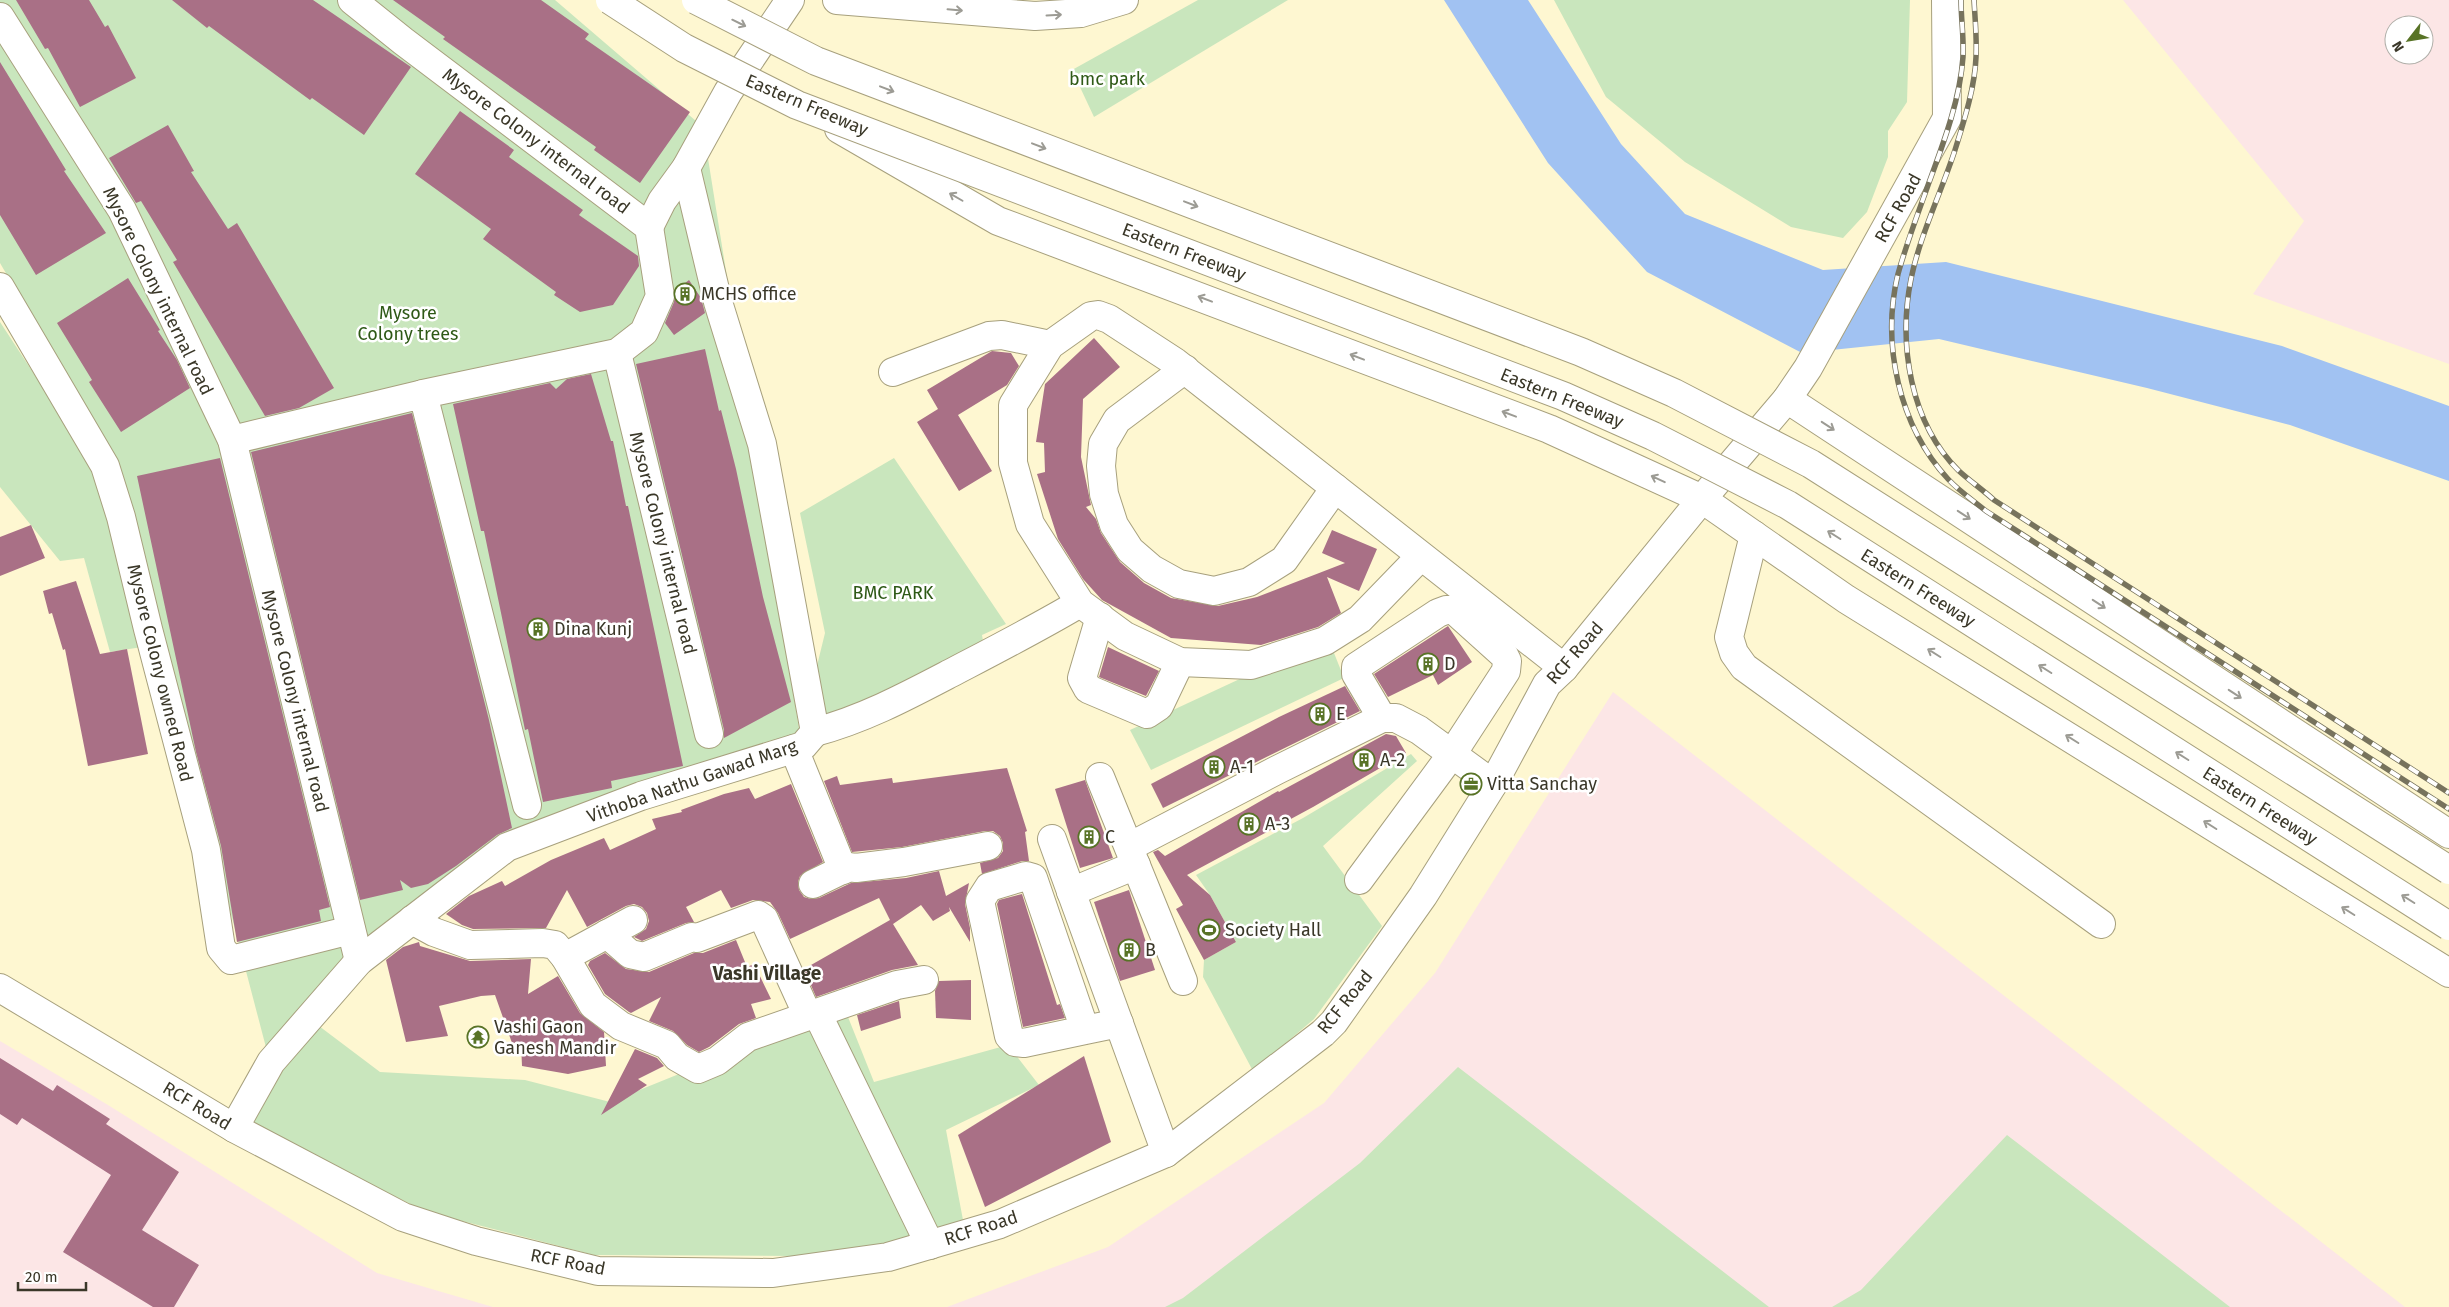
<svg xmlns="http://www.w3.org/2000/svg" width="2449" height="1307" font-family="'Fira Sans',sans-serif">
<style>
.industrial{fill:#fce6e6;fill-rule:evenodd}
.green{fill:#c9e6bd}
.water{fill:#a1c2f2}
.building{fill:#a97086}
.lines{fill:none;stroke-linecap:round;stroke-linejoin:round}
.minor-casing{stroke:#a7a07d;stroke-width:30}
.major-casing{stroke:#a7a07d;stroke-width:30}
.highway-casing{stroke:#a7a07d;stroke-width:30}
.minor{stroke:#fff;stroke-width:28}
.major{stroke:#fff;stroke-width:28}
.highway{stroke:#fff;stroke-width:28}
.rail-casing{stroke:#77735d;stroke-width:5.5}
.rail{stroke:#fff;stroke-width:4;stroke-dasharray:11;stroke-linecap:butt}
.highway-bridge-casing{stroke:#a7a07d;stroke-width:30;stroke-linecap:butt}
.highway-bridge{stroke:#fff;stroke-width:28}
.oneway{stroke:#9c9b94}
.labels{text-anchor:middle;stroke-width:5;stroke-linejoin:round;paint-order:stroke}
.park-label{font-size:18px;fill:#2e5916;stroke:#fff}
.street-label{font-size:18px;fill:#3a3728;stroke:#fff}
.poi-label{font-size:18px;fill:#3a3728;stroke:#fff;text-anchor:start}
.neighbourhood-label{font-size:19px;font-weight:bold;fill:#3a3728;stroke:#fff}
</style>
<rect width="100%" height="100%" fill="#fef7d1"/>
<g class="industrial">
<path d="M 2123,0 L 2449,0 L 2449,364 L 2253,294 L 2304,221 ZM 2394,25 L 2424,25 L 2424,55 L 2394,55 Z"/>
<polygon points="1613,692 2405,1307 947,1307 1108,1247 1324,1103 1435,973"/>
<polygon points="0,1041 108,1105 377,1273 493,1307 0,1307"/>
</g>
<g class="green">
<polygon points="0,0 555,0 703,127 800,735 825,633 800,513 894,458 1006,624 982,635 983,641 800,737 507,847 268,1055 156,628 120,469 0,263"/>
<polygon points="1198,0 1288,0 1094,117 1072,70"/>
<polygon points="1554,0 1910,0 1907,102 1888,131 1888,157 1867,212 1843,238 1791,227 1685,162 1606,97"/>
<polygon points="0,322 106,484 142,647 110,652 84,558 60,561 0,487"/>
<polygon points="1328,638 1344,678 1151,770 1130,730"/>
<polygon points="1411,754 1417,761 1323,846 1382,926 1314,1019 1253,1071 1203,977 1204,960 1236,942 1210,895 1196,875 1303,818"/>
<polygon points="844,1007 874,1082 1008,1045 1039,1085 946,1130 963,1220 897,1243 793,1256 594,1255 427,1212 248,1124 280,1067 319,1026 380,1072 525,1080 610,1102"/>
<polygon points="1458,1067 1769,1307 1165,1307 1183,1298 1360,1163"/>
<polygon points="2007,1135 2230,1307 1832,1307 1861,1290"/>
</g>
<polygon class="water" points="1444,0 1528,0 1621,144 1685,214 1823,270 1946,262 2282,346 2449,406 2449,481 2290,425 2147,388 1939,339 1802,353 1647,272 1548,163"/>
<g class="building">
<polygon points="16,0 89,0 105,27 108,25 136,78 80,107 48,48 45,49"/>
<polygon points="172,0 313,0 411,67 364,135 312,98 310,100 209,26 207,28"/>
<polygon points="393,0 541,0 589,34 585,39 690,112 640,183 594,150 596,147 443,39 445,37"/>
<polygon points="0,62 66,170 64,171 106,233 36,275 0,215"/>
<polygon points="460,111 514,150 509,157 583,210 579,215 638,256 639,266 613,305 580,312 554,295 556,292 483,239 491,229 415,174"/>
<polygon points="168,125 194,171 191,172 228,229 237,223 334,388 299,408 265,416 173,262 177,260 141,201 136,203 109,158"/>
<polygon points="128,278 160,330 158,331 177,360 190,388 121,432 89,382 92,380 57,323"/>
<polygon points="689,280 701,298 705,313 674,335 665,323 674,302 675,291"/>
<polygon points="1094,338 1120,367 1083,399 1081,457 1091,505 1086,507 1096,519 1101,533 1120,562 1144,583 1171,598 1218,606 1257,597 1345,563 1322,553 1332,530 1377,549 1359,591 1327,577 1341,613 1318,627 1261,645 1171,638 1102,600 1083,579 1058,539 1037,474 1045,472 1044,443 1036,442 1045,384"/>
<polygon points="705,349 719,411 721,410 736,469 763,597 791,702 724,738 724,730 636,364"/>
<polygon points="992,351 1011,353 1019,366 1007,385 958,415 992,471 959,491 917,422 938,409 927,390"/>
<polygon points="591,374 611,441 613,441 626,506 628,506 683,766 611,781 612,788 543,802 528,729 525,730 512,666 484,531 481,531 453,404 550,383 556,389 567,379"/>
<polygon points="412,413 489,720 512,828 497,835 456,866 428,884 411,888 400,880 403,890 360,900 251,452"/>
<polygon points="220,458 330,907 319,910 321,921 237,942 221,846 196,752 137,476"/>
<polygon points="31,525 45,558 0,576 0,537"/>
<polygon points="76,581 100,654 127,649 148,754 88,766 65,649 63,650 52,613 49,614 43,591"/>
<polygon points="1448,626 1472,662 1438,685 1433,675 1388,697 1374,674"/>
<polygon points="1108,647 1159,671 1146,696 1099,677"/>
<polygon points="1345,686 1360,711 1163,808 1151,784 1279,717"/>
<polygon points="1386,734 1396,736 1406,753 1313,807 1187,875 1210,895 1236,942 1204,960 1176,909 1183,905 1153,852 1158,850 1165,856 1278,791 1279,792"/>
<polygon points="1007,768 1027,831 1025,832 1029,861 1022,861 982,874 980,863 998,858 1003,851 1003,843 1000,836 993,831 985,831 902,847 852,852 824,781 837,776 840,785 892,778 893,783"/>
<polygon points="1085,780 1113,858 1080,868 1055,789"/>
<polygon points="791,784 823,862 800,876 798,882 799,890 804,897 811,899 819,898 851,883 906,878 939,871 946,896 969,883 965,904 970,928 970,942 949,907 950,911 933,921 921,905 893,924 918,965 892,970 816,997 804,969 890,920 879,898 790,939 778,913 770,902 753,900 731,908 721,890 686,907 694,922 686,923 642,941 634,937 646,929 649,921 647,913 642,907 634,904 626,906 587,927 567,890 546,928 473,929 462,925 446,914 469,896 502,881 505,886 551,860 604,838 610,850 656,829 652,819 682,812 681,810 724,794 749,788 755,799"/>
<polygon points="1129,890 1155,970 1120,981 1094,902"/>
<polygon points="1022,894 1057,1005 1060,1004 1065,1018 1023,1027 997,904 999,900"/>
<polygon points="736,940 747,967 754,964 771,999 751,1004 756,1018 739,1024 709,1047 699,1052 687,1045 673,1031 649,1021 661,997 631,1013 629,1012 605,994 588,965 590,961 605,953 626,969 649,972 694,953 703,953"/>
<polygon points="419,942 420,946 470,961 531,959 528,994 558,976 580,1013 604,1032 606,1066 568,1074 522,1066 521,1043 512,1043 495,995 481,996 439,1006 448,1036 406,1042 386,960 403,947"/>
<polygon points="971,980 971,1020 936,1018 935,991 939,981"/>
<polygon points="899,1001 901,1018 861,1031 857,1015"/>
<polygon points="635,1049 657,1058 664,1066 638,1079 647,1085 601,1115"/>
<polygon points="1084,1056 1111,1142 985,1207 958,1135"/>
<polygon points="0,1058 53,1091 57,1085 110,1119 106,1124 179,1172 142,1230 199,1265 174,1307 153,1307 63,1252 111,1175 22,1118 17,1125 0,1114"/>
</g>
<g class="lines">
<g class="minor-casing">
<g id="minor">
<polyline points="352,0 403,41 649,227 660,296 644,332 617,353 423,394"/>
<polyline points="0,17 122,210 232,440 359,961"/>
<polyline points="649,227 662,201 686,168 728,92 790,0"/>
<polyline points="0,287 105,466 121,517 148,629 206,850 221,948 231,960 351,930"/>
<polyline points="617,353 709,734"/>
<polyline points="1185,369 1117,420 1103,444 1101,466 1104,494 1114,525 1130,550 1152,569 1179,584 1214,591 1249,582 1284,560 1335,488"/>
<polyline points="893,372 989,336 1002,335 1050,345"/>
<polyline points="232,440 423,394 527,805"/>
<polyline points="1754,535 1729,637 1734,653 1744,667 2101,924"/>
<polyline points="1421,556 1360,619 1325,641 1251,665 1180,662 1125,636 1080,603 1030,524 1013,463 1013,405 1050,345 1091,316 1098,315 1109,319 1175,362 1564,668"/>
<polyline points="1100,617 1082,678 1088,689 1147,714 1159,706 1180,662"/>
<path d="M 815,732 C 864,719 907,696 951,673 C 995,650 1038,628 1080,603"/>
<polyline points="794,749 843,870"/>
<polyline points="1100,777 1183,981"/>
<polyline points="1052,839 1166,1153"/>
<polyline points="1129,847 1277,770 1382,718 1396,718 1419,730 1493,784"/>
<polyline points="1359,880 1452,754 1506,671 1507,661 1504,655 1454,610 1446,610 1438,613 1356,667 1356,674 1382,718"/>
<polyline points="813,884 848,867 856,868 904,862 988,846"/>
<polyline points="1071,892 1136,865"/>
<polyline points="412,920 434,932 470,945 543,943 555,945 565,957 633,920"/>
<polyline points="607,934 630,954 644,957 692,937 697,938 758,915 764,919 808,1016"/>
<polyline points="565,957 593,1005 621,1026 667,1045 677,1057 698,1069 717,1061 748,1037 897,985 924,980"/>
<polyline points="0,988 234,1128 403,1217 476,1241 598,1271 773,1273 888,1257 1000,1224 1166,1153 1323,1033 1334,1022 1423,896 1493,784 1547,684 1564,668 1702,499"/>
<polyline points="817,1013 930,1245"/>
<polyline points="1085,1030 1033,878 1026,876 989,887 980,901 1009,1036 1015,1042 1024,1043 1085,1030 1119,1023"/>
<polyline points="234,1128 271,1062 359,961 507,847 641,796 803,746 815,732 762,444 718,302 686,168"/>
</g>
</g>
<g class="major-casing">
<polyline id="major" points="1702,499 1787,399 1808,368 1947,118 1946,0"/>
</g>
<g class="highway-casing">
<g id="highway">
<polyline points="837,0 1035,16 1081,13 1124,0"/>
<polyline points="839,129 998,221 1549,429 1702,499 1846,599 2449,973"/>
<polyline points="1787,399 2449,834"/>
</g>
</g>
<use href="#minor" class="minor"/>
<use href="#major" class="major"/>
<use href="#highway" class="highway"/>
<g class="rail-casing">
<g id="rail">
<path d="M 1961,0 C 1961,19 1964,38 1963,57 C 1960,101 1942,147 1927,188 C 1917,216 1906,245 1898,274 C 1881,344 1899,426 1948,479 C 1959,491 1974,501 1986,511 L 2449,809"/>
<path d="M 1974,0 C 1975,19 1977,38 1976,57 C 1975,87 1964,121 1955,150 C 1941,193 1920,235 1911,279 C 1898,344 1910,423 1959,471 C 1970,481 1983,490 1994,500 L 2449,793"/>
</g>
</g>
<use href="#rail" class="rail"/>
<g class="highway-bridge-casing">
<g id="highway-bridge">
<polyline points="610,0 684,48 797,105 1563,396 1653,436 1788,505 2449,926"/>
<polyline points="696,0 816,61 1581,352 1674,393 1811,464 2449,870"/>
</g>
</g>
<use href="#highway-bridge" class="highway-bridge"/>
</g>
<defs><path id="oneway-shaft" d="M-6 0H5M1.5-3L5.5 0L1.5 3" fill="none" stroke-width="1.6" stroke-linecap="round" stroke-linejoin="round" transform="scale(1.25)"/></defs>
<g class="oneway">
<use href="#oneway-shaft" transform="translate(955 10) rotate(5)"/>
<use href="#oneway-shaft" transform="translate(1054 15) rotate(-3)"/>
<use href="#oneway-shaft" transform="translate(739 23) rotate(26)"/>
<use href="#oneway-shaft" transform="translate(887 89) rotate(21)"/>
<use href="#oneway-shaft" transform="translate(1039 146) rotate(21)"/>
<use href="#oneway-shaft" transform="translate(956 197) rotate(-150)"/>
<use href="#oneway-shaft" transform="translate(1191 204) rotate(21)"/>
<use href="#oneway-shaft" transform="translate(1205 299) rotate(-159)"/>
<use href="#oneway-shaft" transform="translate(1357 357) rotate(-159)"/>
<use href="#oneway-shaft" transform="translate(1509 414) rotate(-159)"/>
<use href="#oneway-shaft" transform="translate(1828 426) rotate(33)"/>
<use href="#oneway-shaft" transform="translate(1658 479) rotate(-155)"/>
<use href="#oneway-shaft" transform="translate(1964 515) rotate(33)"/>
<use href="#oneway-shaft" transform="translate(1834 535) rotate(-148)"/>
<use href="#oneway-shaft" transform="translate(2099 604) rotate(33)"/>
<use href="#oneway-shaft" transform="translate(1934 653) rotate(-148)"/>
<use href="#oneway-shaft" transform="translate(2045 669) rotate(-148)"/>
<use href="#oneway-shaft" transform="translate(2235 694) rotate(33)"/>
<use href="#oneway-shaft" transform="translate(2072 739) rotate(-148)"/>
<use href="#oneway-shaft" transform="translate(2182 756) rotate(-148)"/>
<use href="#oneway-shaft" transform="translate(2210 825) rotate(-148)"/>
<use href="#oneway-shaft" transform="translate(2408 899) rotate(-148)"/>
<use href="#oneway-shaft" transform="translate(2348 911) rotate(-148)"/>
</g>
<defs>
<g id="building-ring" transform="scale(1.125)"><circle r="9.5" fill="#fff" stroke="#587326" stroke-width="1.5"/><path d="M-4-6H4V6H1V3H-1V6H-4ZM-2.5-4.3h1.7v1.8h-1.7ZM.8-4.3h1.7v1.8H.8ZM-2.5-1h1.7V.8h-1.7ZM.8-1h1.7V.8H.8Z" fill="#587326"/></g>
<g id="office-ring" transform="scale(1.125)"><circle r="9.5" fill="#fff" stroke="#587326" stroke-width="1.5"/><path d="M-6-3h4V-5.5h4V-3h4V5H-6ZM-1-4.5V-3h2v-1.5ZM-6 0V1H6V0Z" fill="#587326"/></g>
<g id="stadium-ring" transform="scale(1.125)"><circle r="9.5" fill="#fff" stroke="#587326" stroke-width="1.5"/><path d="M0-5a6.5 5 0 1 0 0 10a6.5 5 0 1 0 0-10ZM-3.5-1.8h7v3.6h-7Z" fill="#587326"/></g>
<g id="temple-ring" transform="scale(1.125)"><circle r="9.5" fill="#fff" stroke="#587326" stroke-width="1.5"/><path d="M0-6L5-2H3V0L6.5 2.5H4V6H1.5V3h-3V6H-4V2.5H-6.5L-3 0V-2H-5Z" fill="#587326"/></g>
</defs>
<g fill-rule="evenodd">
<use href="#building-ring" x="685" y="294"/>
<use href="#building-ring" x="538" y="629"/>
<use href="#building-ring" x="1428" y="664"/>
<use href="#building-ring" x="1320" y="714"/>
<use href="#building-ring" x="1364" y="760"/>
<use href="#building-ring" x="1214" y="767"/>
<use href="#office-ring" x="1471" y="784"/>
<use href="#building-ring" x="1249" y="824"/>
<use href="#building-ring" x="1089" y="837"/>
<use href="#stadium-ring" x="1209" y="930"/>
<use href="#building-ring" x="1129" y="950"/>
<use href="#temple-ring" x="478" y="1037"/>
</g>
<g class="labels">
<g class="park-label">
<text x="1107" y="85">bmc park</text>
<text x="408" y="319">Mysore<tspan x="408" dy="21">Colony trees</tspan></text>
<text x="893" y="599">BMC PARK</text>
</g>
<g class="street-label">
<text transform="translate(807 105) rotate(23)" y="6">Eastern Freeway</text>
<text transform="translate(536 141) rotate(37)" y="6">Mysore Colony internal road</text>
<text transform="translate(1898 208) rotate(-61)" y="6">RCF Road</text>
<text transform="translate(1184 252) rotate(21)" y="6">Eastern Freeway</text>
<text transform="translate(158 291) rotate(64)" y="6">Mysore Colony internal road</text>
<text transform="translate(1562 398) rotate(22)" y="6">Eastern Freeway</text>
<text transform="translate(663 543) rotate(76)" y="6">Mysore Colony internal road</text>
<text transform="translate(1918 588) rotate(32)" y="6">Eastern Freeway</text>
<text transform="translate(1575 653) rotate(-49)" y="6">RCF Road</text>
<text transform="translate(160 673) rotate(76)" y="6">Mysore Colony owned Road</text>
<text transform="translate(295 701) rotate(76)" y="6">Mysore Colony internal road</text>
<text transform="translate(692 781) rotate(-19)" y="6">Vithoba Nathu Gawad Marg</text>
<text transform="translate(2260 806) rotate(32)" y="6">Eastern Freeway</text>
<text transform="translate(1345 1002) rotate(-51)" y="6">RCF Road</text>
<text transform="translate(197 1106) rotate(31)" y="6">RCF Road</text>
<text transform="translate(981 1228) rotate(-18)" y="6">RCF Road</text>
<text transform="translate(568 1262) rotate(11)" y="6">RCF Road</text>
</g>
<g class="poi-label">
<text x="701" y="300">MCHS office</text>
<text x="554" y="635">Dina Kunj</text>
<text x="1444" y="670">D</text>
<text x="1336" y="720">E</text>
<text x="1380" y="766">A-2</text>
<text x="1230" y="773">A-1</text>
<text x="1487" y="790">Vitta Sanchay</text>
<text x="1265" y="830">A-3</text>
<text x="1105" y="843">C</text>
<text x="1225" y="936">Society Hall</text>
<text x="1145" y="956">B</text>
<text x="494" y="1033">Vashi Gaon<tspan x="494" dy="21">Ganesh Mandir</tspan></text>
</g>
<g class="neighbourhood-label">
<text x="767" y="980">Vashi Village</text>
</g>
</g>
<g transform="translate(2409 40) rotate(239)"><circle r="24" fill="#ffffff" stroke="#b0afa9"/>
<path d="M0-4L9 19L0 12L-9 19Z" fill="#587326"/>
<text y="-8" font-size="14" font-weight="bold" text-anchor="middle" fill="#3a3728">N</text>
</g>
<path d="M18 1282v8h68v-8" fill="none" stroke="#3a3728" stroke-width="2.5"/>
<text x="25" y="1282" font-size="15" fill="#3a3728" stroke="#ffffff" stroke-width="4" paint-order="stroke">20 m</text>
</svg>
